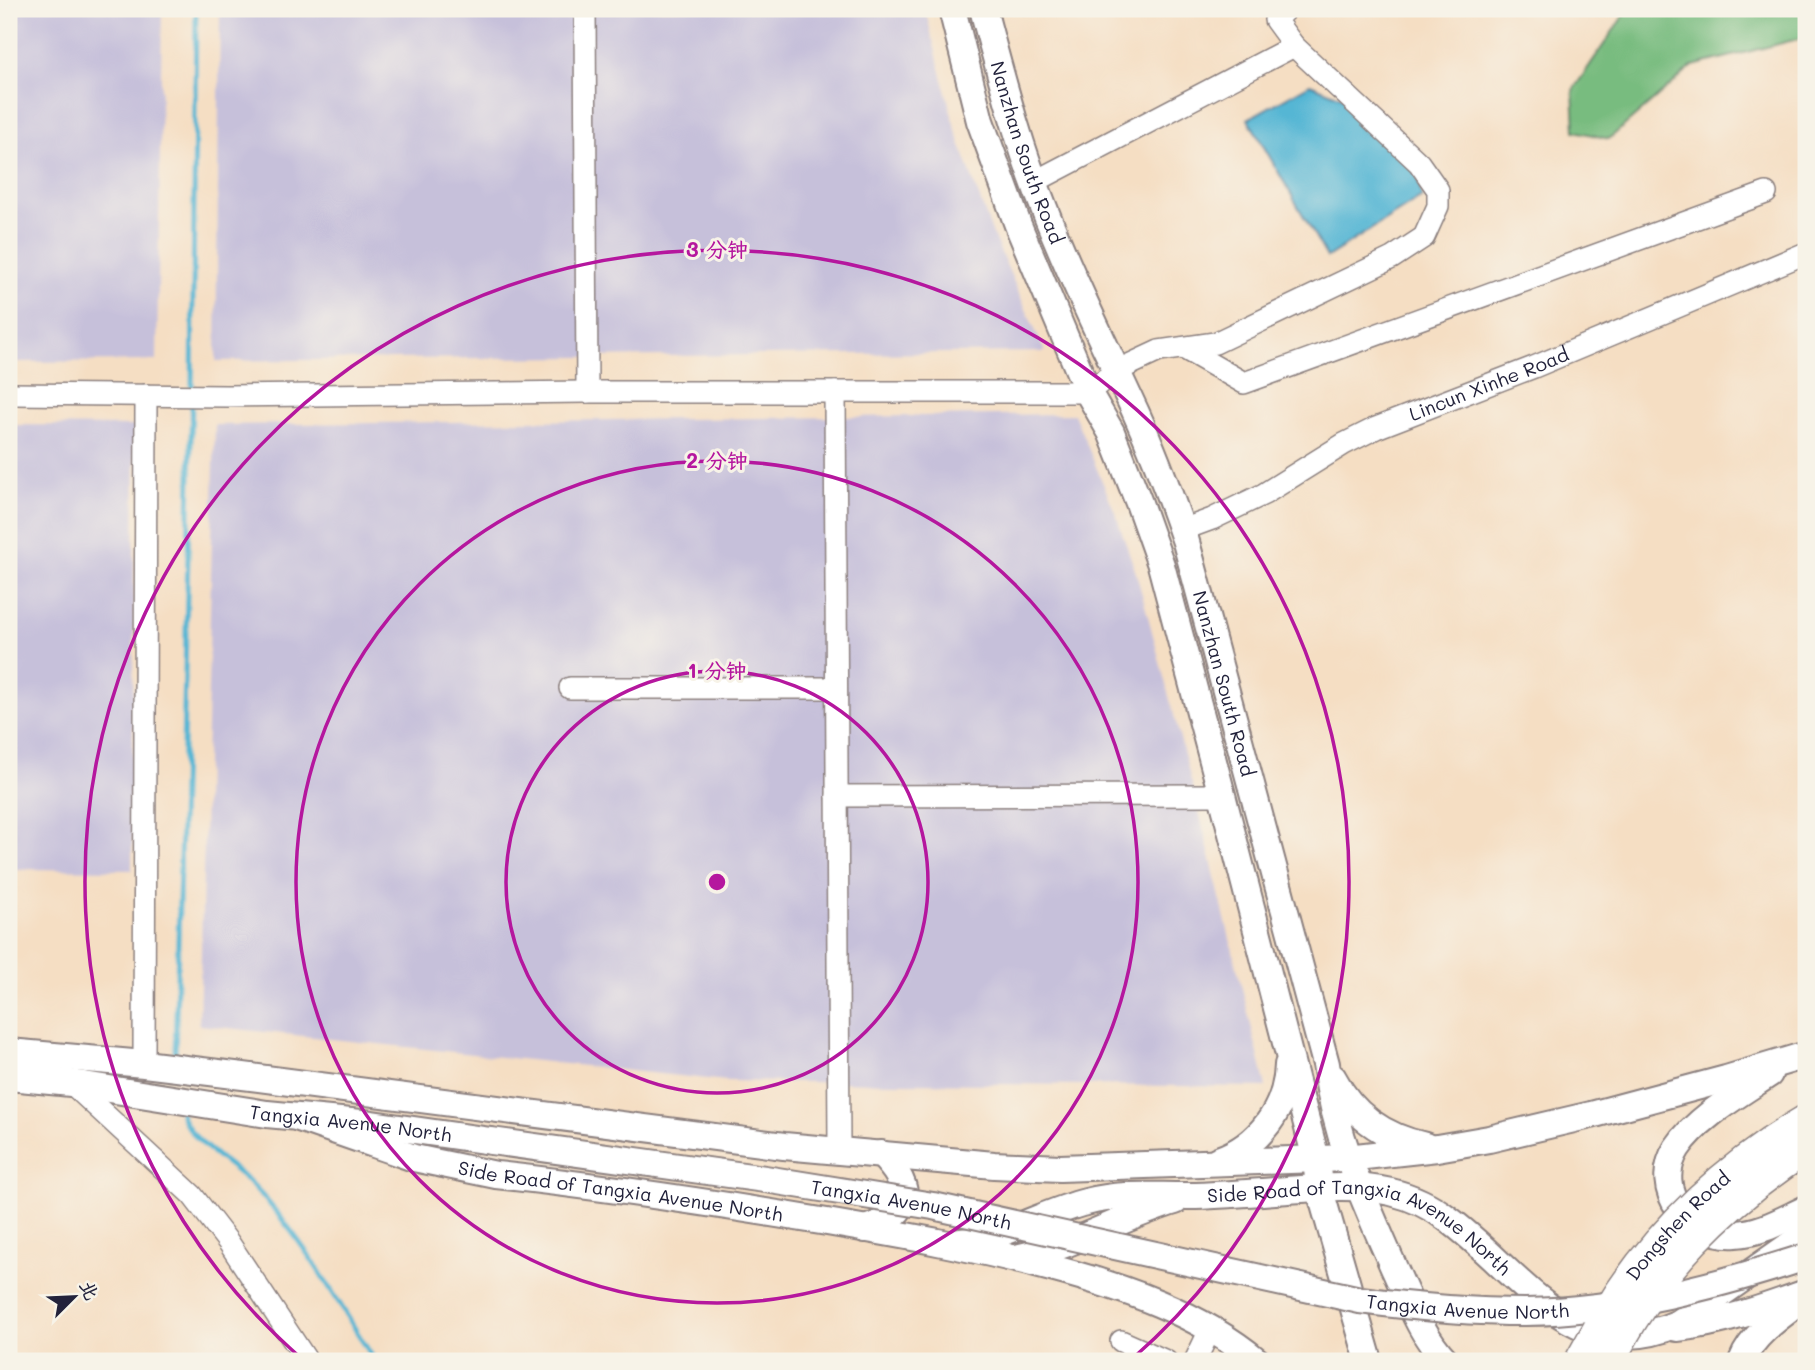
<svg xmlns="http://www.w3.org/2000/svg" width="1815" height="1370" font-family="Mali,'LXGW WenKai TC',sans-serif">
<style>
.industrial{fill:#c6c0da}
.forest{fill:#78bc7f;stroke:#4d6f5d;stroke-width:2}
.water{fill:#55b6d4;stroke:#3c6c88;stroke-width:2}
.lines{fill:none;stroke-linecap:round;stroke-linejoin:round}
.stream{stroke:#55b6d4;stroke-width:5}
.minor-casing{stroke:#8c807f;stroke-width:24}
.major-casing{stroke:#8c807f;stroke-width:30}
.minor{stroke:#fff;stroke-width:21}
.major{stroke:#fff;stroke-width:26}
.major-bridge-casing{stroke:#8c807f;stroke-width:30;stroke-linecap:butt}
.highway-bridge-casing{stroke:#8c807f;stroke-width:33;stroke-linecap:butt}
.major-bridge{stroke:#fff;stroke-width:26}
.highway-bridge{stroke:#fff;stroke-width:30}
.ring{fill:none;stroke:#b5179e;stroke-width:3.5}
.labels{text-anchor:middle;stroke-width:6;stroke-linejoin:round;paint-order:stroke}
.street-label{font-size:19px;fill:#22223b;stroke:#f7f3e8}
.centre{fill:#b5179e;stroke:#f7f3e8;stroke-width:3.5}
.ring-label{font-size:21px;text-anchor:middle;font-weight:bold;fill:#b5179e;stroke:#f7f3e8;stroke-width:6;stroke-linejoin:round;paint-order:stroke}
</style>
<rect width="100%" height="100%" fill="#f7f3e8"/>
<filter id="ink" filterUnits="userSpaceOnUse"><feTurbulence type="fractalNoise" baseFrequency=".0143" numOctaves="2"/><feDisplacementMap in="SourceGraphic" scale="14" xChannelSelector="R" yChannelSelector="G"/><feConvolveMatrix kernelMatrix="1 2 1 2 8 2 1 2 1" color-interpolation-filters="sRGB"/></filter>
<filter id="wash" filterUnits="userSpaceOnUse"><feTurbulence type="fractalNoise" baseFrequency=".00686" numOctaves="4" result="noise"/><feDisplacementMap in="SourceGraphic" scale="28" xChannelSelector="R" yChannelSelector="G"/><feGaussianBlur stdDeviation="1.57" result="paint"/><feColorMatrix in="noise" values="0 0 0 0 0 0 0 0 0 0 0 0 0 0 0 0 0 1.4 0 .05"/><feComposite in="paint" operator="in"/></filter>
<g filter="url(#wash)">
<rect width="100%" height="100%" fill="#f5dec3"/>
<g class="industrial">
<polygon points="9,9 162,9 157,361 9,362"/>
<polygon points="220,9 925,9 955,128 974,183 993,235 1045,352 216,361"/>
<polygon points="1074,414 1115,512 1136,573 1149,620 1197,803 1266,1087 726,1081 199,1025 215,425"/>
<polygon points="9,425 135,426 132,870 9,869"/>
</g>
<polygon class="forest" points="1628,9 1806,9 1806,37 1693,66 1609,139 1575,131 1573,90"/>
<polygon class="water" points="1310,84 1345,98 1415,167 1422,197 1327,257 1248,119"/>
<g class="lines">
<g class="stream">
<polyline points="192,391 196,9"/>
<polyline points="175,1059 192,400"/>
<path d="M 180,1110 C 188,1142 231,1163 253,1186 C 303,1237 337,1301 375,1361"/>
</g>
</g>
</g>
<g filter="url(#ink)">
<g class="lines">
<g class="minor-casing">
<g id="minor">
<polyline points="585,9 587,392"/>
<polyline points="1034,182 1294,46"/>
<polyline points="1183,348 1244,383 1766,193"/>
<polyline points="835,392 839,1150"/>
<polyline points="9,394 227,396 587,392 1088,392 1116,371 1159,351 1215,343 1392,258 1424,237 1438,206 1438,190 1419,163 1294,46 1275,20 1286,9"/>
<path id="s1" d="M 1182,530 L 1212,519 L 1264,494 L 1344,444 L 1376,428 L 1534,367 L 1806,253"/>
<polyline points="570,688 836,688"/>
<polyline points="837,796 1222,795"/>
<polyline points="144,1064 146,395"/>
<polyline points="71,1083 192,1195 229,1243 307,1361"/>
<polyline points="1121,1341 1166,1361"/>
<polyline points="1195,1361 1210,1330"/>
</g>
</g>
<g class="major-casing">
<g id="major">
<polyline points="952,9 980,121 1018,225 1088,392 1111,432 1139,503 1161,565 1222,795 1316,1159 1319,1187 1369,1361"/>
<path id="s2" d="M 983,9 C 1001,76 1018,143 1044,208 C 1071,278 1105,345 1136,413 C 1155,455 1171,498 1186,542 L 1326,1064 C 1335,1138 1364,1200 1394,1268 C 1409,1300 1421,1335 1446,1361"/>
<polyline points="9,1052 144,1064 243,1076 784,1146 994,1165 1060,1168 1347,1158 1437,1148 1489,1139 1591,1115 1726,1079 1806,1055"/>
<path d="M 1769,1074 C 1739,1094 1697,1118 1677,1148 C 1650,1191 1690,1237 1736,1234 C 1761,1233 1784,1219 1806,1209"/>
<path id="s3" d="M 9,1077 L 71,1083 L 267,1114 L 372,1124 L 491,1141"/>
<path d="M 1333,1078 C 1352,1115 1384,1137 1425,1146"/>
<path id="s4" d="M 299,1118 L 414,1158 L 496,1175 C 607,1187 718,1204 827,1222 C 903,1235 977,1248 1051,1268 C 1123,1287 1199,1313 1257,1361"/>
<path d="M 1218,1160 C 1259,1146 1287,1108 1288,1065"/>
<path d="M 865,1229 C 914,1213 914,1188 881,1154"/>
<path id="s5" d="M 960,1242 C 1001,1239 1045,1212 1086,1202 C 1126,1192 1156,1197 1196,1196 C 1223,1195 1249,1193 1275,1191 C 1314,1188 1353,1183 1391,1192 C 1412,1197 1431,1206 1448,1219 C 1520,1271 1573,1370 1679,1323 L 1806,1234"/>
<path d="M 1020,1257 C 1074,1246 1122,1217 1175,1201"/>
<path d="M 1677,1328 C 1722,1323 1764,1308 1806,1293"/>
<path d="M 1742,1361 C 1751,1337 1777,1318 1798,1303"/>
</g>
</g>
<use href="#minor" class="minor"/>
<use href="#major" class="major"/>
<g class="major-bridge-casing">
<g id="major-bridge">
<path id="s6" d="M 491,1141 L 765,1179 L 933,1206 L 1360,1300 C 1415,1307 1470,1312 1525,1312 C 1621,1311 1716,1286 1806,1257"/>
</g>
</g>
<g class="highway-bridge-casing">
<g id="highway-bridge">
<path id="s7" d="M 1580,1361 C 1593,1338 1606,1314 1621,1291 C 1669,1221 1733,1163 1806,1120"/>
<path d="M 1610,1361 C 1652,1273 1725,1201 1806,1149"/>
</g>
</g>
<use href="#major-bridge" class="major-bridge"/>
<use href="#highway-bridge" class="highway-bridge"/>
</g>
</g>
<g class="ring">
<circle cx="717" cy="882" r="211"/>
<circle cx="717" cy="882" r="421"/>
<path d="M302 1359A632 632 0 1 1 1132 1359"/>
</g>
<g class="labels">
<g class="street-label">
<text dy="7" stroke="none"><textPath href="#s2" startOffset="150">Nanzhan South Road</textPath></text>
<text dy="7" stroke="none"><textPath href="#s1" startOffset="341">Lincun Xinhe Road</textPath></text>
<text dy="7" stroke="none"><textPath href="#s2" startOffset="718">Nanzhan South Road</textPath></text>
<text dy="7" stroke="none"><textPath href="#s3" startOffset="345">Tangxia Avenue North</textPath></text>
<text dy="7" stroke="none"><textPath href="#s4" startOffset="331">Side Road of Tangxia Avenue North</textPath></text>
<text dy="7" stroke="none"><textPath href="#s6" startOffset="425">Tangxia Avenue North</textPath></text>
<text dy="7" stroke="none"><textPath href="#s7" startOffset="168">Dongshen Road</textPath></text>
<text dy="7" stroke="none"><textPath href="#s5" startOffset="418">Side Road of Tangxia Avenue North</textPath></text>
<text dy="7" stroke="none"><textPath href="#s6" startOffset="992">Tangxia Avenue North</textPath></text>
</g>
</g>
<circle cx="717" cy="882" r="10" class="centre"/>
<g class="ring-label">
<text x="717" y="257">3 分钟</text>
<text x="717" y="468">2 分钟</text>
<text x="717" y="678">1 分钟</text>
</g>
<rect width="1815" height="1370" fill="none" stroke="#f7f3e8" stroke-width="35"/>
<g transform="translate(74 1297) rotate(66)" stroke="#f7f3e8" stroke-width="5" paint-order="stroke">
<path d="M0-5L12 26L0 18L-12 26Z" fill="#22223b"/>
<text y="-10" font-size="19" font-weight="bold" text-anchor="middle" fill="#22223b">北</text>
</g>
</svg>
